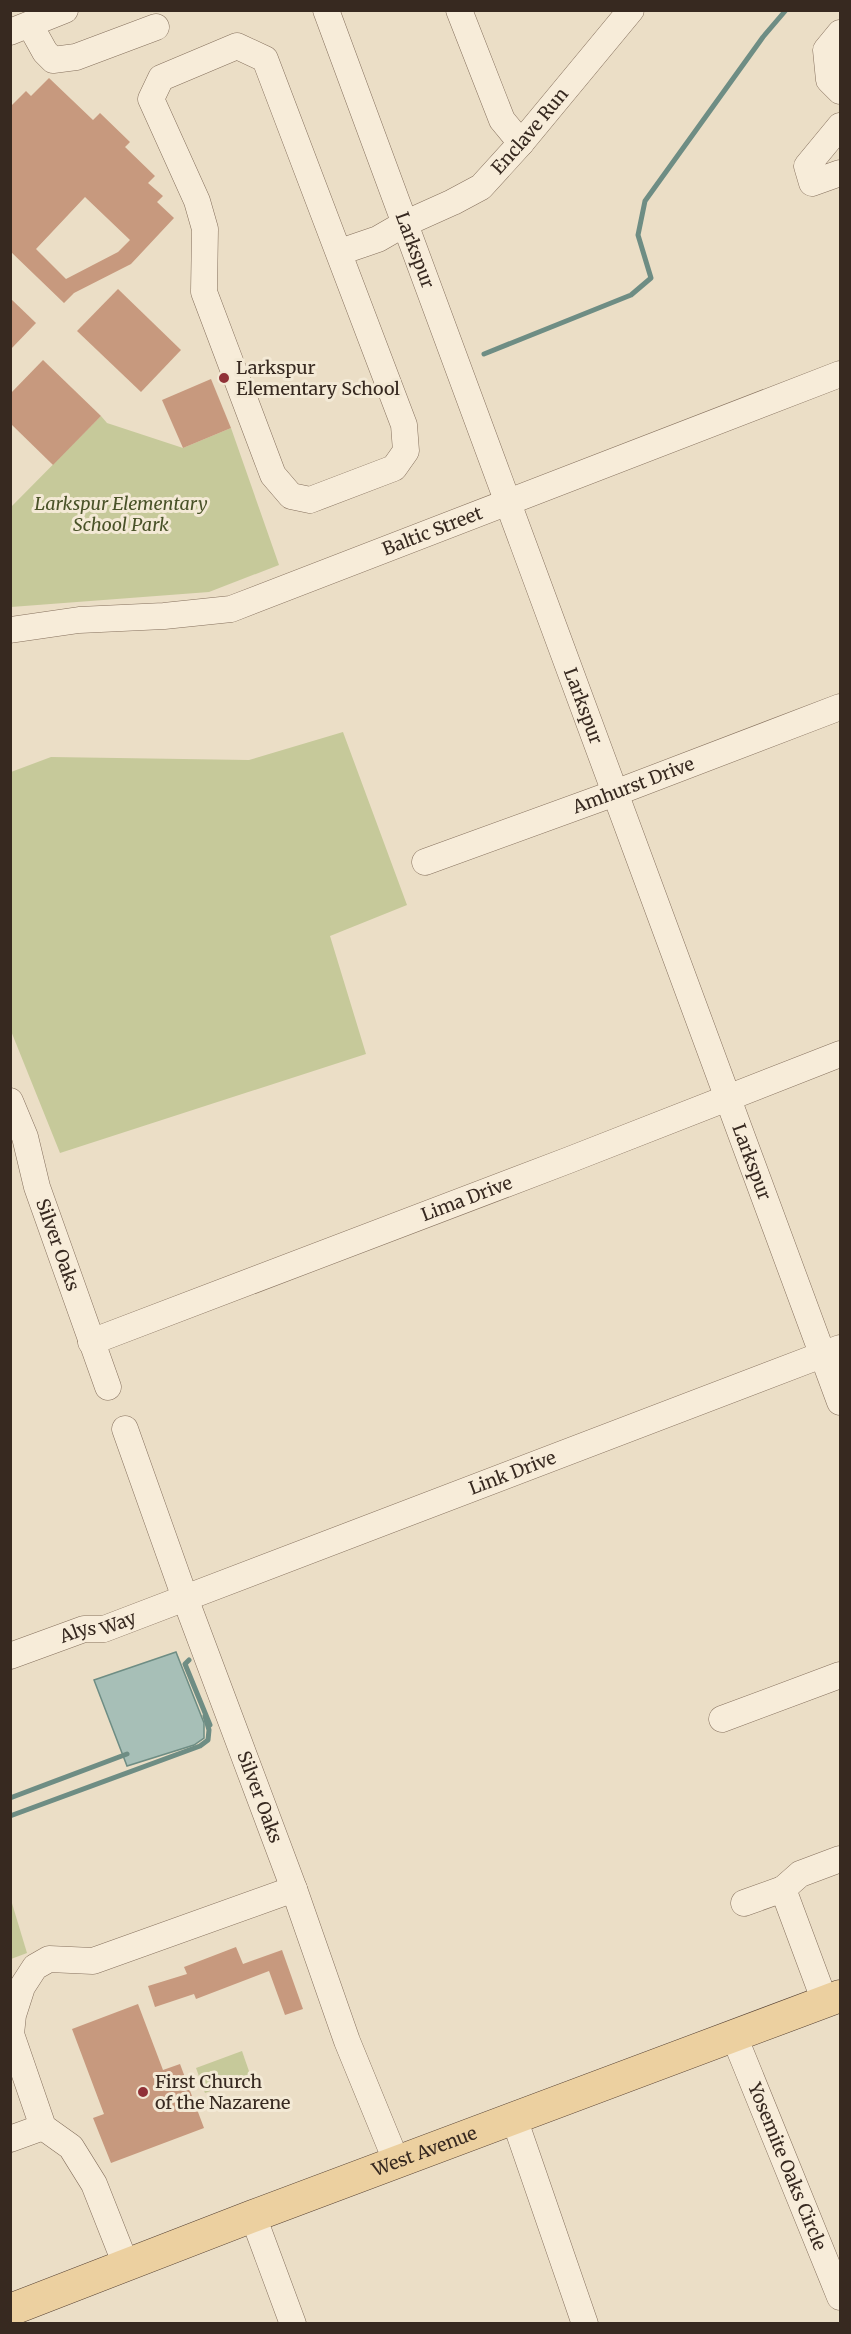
<svg xmlns="http://www.w3.org/2000/svg" width="851" height="2334" font-family="Merriweather,serif">
<style>
.green{fill:#c6c99a}
.water{fill:#a7bfb7;stroke:#6e8d84;stroke-width:1.5}
.lines{fill:none;stroke-linecap:round;stroke-linejoin:round}
.stream{stroke:#6e8d84;stroke-width:5}
.building{fill:#c7997e;fill-rule:evenodd}
.minor-casing{stroke:#85705d;stroke-width:27}
.major-casing{stroke:#543f31;stroke-width:33}
.minor{stroke:#f7ecd9;stroke-width:26}
.major{stroke:#ecd0a0;stroke-width:32}
.poi-dot{fill:#903137;stroke:#f3e9d5;stroke-width:2}
.labels{text-anchor:middle;stroke-width:6;stroke-linejoin:round;paint-order:stroke}
.street-label{font-size:18px;fill:#372920;stroke:#f3e9d5}
.poi-label{font-size:18px;fill:#372920;stroke:#f3e9d5;text-anchor:start}
.park-label{font-size:18px;font-style:italic;fill:#495228;stroke:#f3e9d5}
</style>
<rect width="100%" height="100%" fill="#ebdec6"/>
<g class="green">
<polygon points="101,416 107,423 183,448 231,428 279,565 209,592 11,607 11,507"/>
<polygon points="343,732 407,905 330,936 366,1054 60,1153 11,1031 11,772 51,757 249,760"/>
<polygon points="11,1900 27,1953 11,1959 10,1959"/>
<polygon points="242,2051 251,2077 205,2093 196,2068"/>
</g>
<polygon class="water" points="176,1652 204,1723 204,1738 194,1745 127,1766 94,1680"/>
<g class="lines">
<g class="stream">
<polyline points="484,354 631,295 651,278 638,235 645,201 763,37 786,10"/>
<polyline points="10,1798 127,1754"/>
<polyline points="10,1816 200,1746 208,1740 209,1730 205,1716 210,1725 185,1664 189,1660"/>
</g>
</g>
<g class="building">
<path d="M 49,78 L 93,120 L 100,113 L 130,142 L 125,147 L 155,176 L 148,183 L 163,196 L 157,202 L 174,218 L 131,264 L 74,293 L 64,303 L 10,251 L 10,107 L 26,91 L 31,96 ZM 85,197 L 130,240 L 118,252 L 66,279 L 36,249 Z"/>
<polygon points="118,289 181,350 141,392 77,331"/>
<polygon points="10,298 36,323 10,350"/>
<polygon points="43,360 101,416 53,465 10,423 10,394"/>
<polygon points="211,379 231,428 183,448 162,400"/>
<polygon points="236,1947 243,1964 282,1950 303,2009 285,2015 269,1971 196,1999 194,1994 155,2007 148,1986 187,1974 184,1967"/>
<polygon points="138,2004 163,2070 180,2064 204,2128 111,2163 93,2118 104,2114 72,2029"/>
</g>
<g class="lines">
<g class="minor-casing">
<g id="minor">
<path id="s1" d="M 326,10 L 840,1402"/>
<polyline points="459,10 502,120 521,143"/>
<polyline points="30,25 45,52 53,60 76,57 156,27"/>
<polyline points="10,32 65,10"/>
<polyline points="840,33 826,50 829,80 840,91"/>
<polygon points="237,46 265,59 404,425 406,451 394,468 310,500 291,496 273,475 204,292 205,229 197,201 151,99 161,78"/>
<polyline points="840,126 807,166 812,183 840,173"/>
<path id="s2" d="M 340,252 L 378,239 L 404,224 L 453,202 L 481,187 L 521,143 L 631,10"/>
<path id="s3" d="M 10,630 L 79,620 L 164,616 L 231,609 L 840,374"/>
<path id="s4" d="M 425,862 L 615,793 L 840,707"/>
<path id="s5" d="M 10,1101 L 25,1137 L 37,1187 L 108,1387"/>
<path id="s6" d="M 91,1342 L 569,1160 L 840,1054"/>
<path id="s7" d="M 125,1429 L 185,1598 L 294,1889 L 347,2041 L 397,2163"/>
<path id="s8" d="M 10,1656 L 84,1629 L 104,1629 L 840,1348"/>
<polyline points="722,1719 840,1675"/>
<polyline points="783,1889 800,1874 840,1859"/>
<polyline points="744,1903 783,1889 825,2002"/>
<path id="s9" d="M 734,2036 L 840,2297"/>
<polyline points="514,2118 585,2324"/>
<polyline points="10,2139 43,2127"/>
<polyline points="253,2216 293,2324"/>
<polyline points="126,2265 94,2184 71,2147 43,2127 11,2034 13,2015 22,1987 35,1967 49,1959 93,1961 294,1889"/>
</g>
</g>
<g class="major-casing">
<g id="major">
<path id="s10" d="M 10,2310 L 253,2216 L 840,1996"/>
</g>
</g>
<use href="#minor" class="minor"/>
<use href="#major" class="major"/>
</g>
<g class="poi-dot">
<circle cx="224" cy="378" r="6"/>
<circle cx="143" cy="2092" r="6"/>
</g>
<g class="labels">
<g class="street-label">
<text dy="6" stroke="none"><textPath href="#s2" startOffset="230">Enclave Run</textPath></text>
<text dy="6" stroke="none"><textPath href="#s1" startOffset="256">Larkspur</textPath></text>
<text dy="6" stroke="none"><textPath href="#s3" startOffset="438">Baltic Street</textPath></text>
<text dy="6" stroke="none"><textPath href="#s1" startOffset="742">Larkspur</textPath></text>
<text dy="6" stroke="none"><textPath href="#s4" startOffset="222">Amhurst Drive</textPath></text>
<text dy="6" stroke="none"><textPath href="#s1" startOffset="1228">Larkspur</textPath></text>
<text dy="6" stroke="none"><textPath href="#s6" startOffset="402">Lima Drive</textPath></text>
<text dy="6" stroke="none"><textPath href="#s5" startOffset="152">Silver Oaks</textPath></text>
<text dy="6" stroke="none"><textPath href="#s8" startOffset="536">Link Drive</textPath></text>
<text dy="6" stroke="none"><textPath href="#s8" startOffset="93">Alys Way</textPath></text>
<text dy="6" stroke="none"><textPath href="#s7" startOffset="392">Silver Oaks</textPath></text>
<text dy="6" stroke="none"><textPath href="#s10" startOffset="444">West Avenue</textPath></text>
<text dy="6" stroke="none"><textPath href="#s9" startOffset="141">Yosemite Oaks Circle</textPath></text>
</g>
<g class="poi-label">
<text x="236" y="374">Larkspur<tspan x="236" dy="21">Elementary School</tspan></text>
<text x="155" y="2088">First Church<tspan x="155" dy="21">of the Nazarene</tspan></text>
</g>
<g class="park-label">
<text x="121" y="510">Larkspur Elementary<tspan x="121" dy="21">School Park</tspan></text>
</g>
</g>
<rect width="851" height="2334" fill="none" stroke="#372920" stroke-width="24"/>
</svg>
